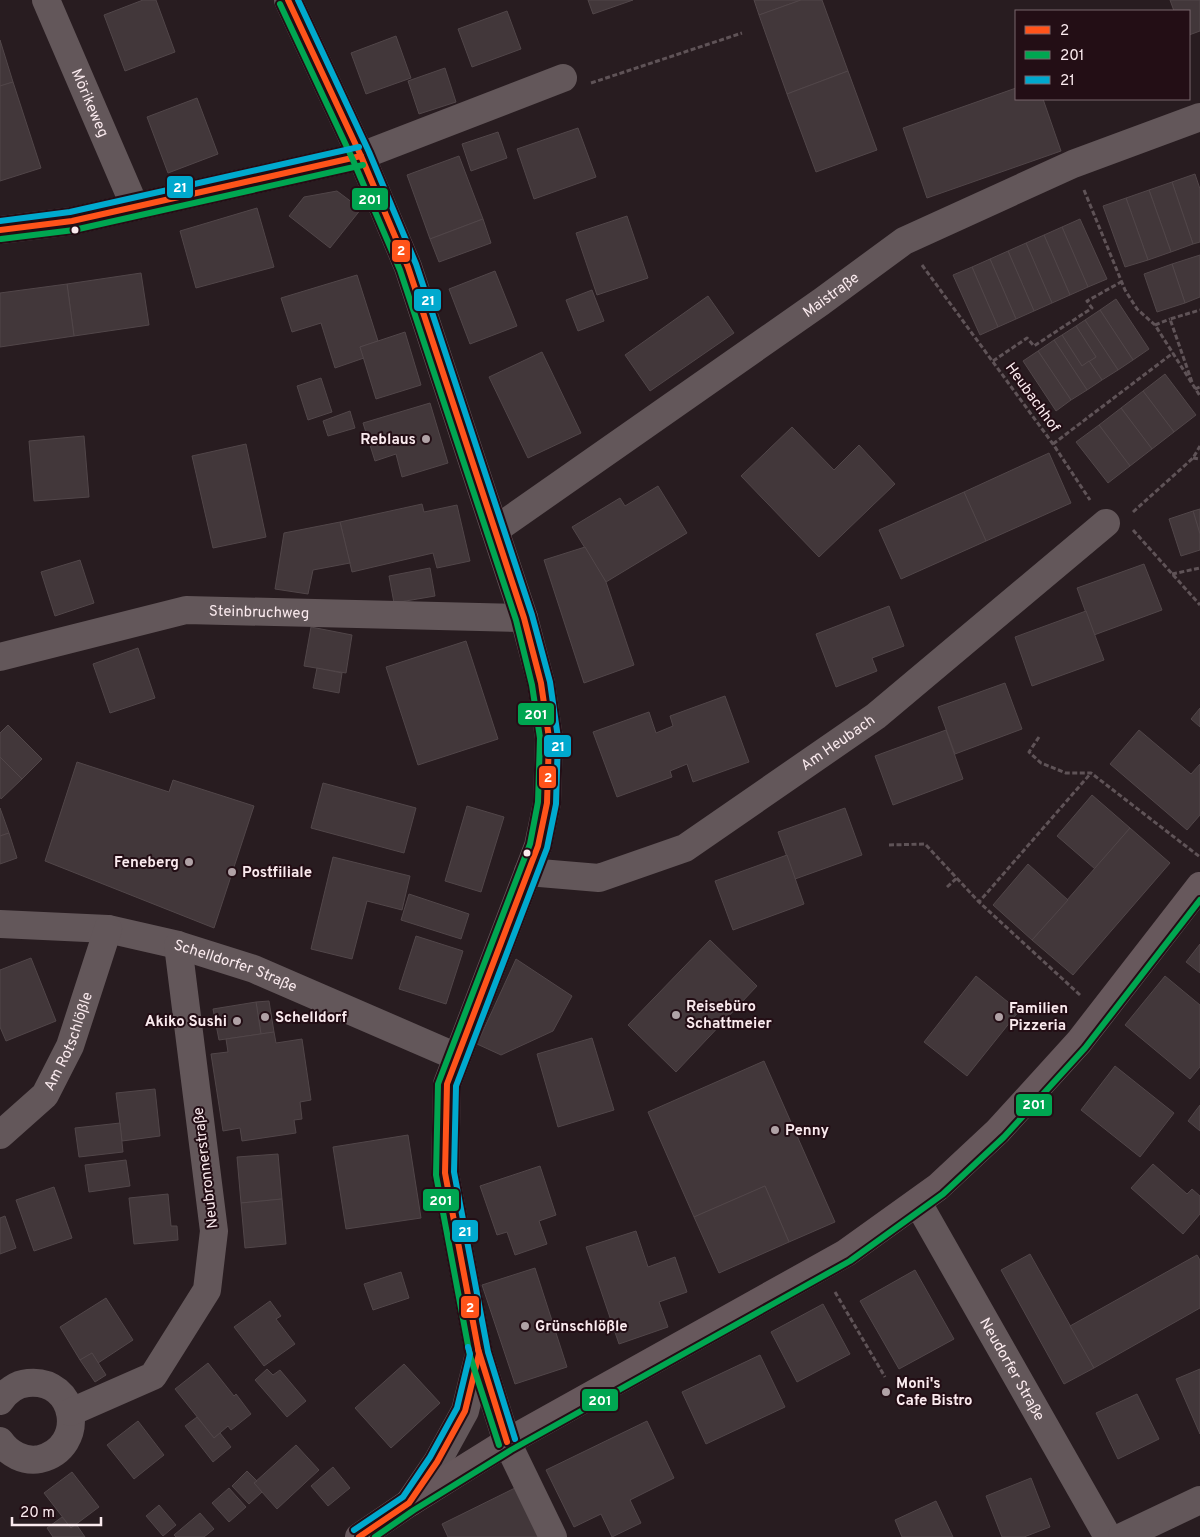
<svg xmlns="http://www.w3.org/2000/svg" width="1200" height="1537" font-family="Overpass,sans-serif">
<style>
.building{fill:#42373a;stroke:#514649}
.lines{fill:none;stroke-linecap:round;stroke-linejoin:round}
.path{stroke:#5f5357;stroke-width:3;stroke-dasharray:5 2.5;stroke-linecap:butt}
.minor{stroke:#63575a;stroke-width:28}
.secondary{stroke:#67585c;stroke-width:28}
.bus-1-casing{stroke:#230e15;stroke-width:10}
.bus-2-casing{stroke:#230e15;stroke-width:10}
.bus-3-casing{stroke:#230e15;stroke-width:10}
.bus-1{stroke:#ff531a;stroke-width:6}
.bus-2{stroke:#00a651;stroke-width:6}
.bus-3{stroke:#00a9ce;stroke-width:6}
.bus-dot{fill:#faeaee;stroke:#230e15;stroke-width:2}
.poi-dot{fill:#b0a2a6;stroke:#230e15;stroke-width:2}
.labels{text-anchor:middle;stroke-width:4;stroke-linejoin:round;paint-order:stroke}
.street-label{font-size:15px;fill:#faeaee;stroke:#230e15}
.poi-label{font-size:15px;font-weight:bold;fill:#faeaee;stroke:#230e15;text-anchor:start}
.line-badge{stroke:#230e15;stroke-width:2}
.badge-label{font-size:14px;text-anchor:middle;font-weight:bold;fill:#fff}
</style>
<rect width="100%" height="100%" fill="#281c20"/>
<g class="building">
<polygon points="143,0 156,0 175,52 125,71 104,15"/>
<polygon points="588,0 633,0 593,14"/>
<polygon points="754,0 801,0 759,15"/>
<polygon points="801,0 822,0 848,71 787,94 759,15"/>
<polygon points="1170,0 1200,0 1200,31 1189,35 1189,11 1174,11"/>
<polygon points="507,11 521,49 472,67 458,29"/>
<polygon points="396,36 411,78 366,94 351,53"/>
<polygon points="0,40 13,82 0,86"/>
<polygon points="445,68 456,102 419,114 408,81"/>
<polygon points="848,71 877,150 816,172 787,94"/>
<polygon points="13,82 41,168 0,181 0,86"/>
<polygon points="1016,88 1016,99 1043,99 1061,151 927,198 903,128"/>
<polygon points="197,98 218,154 168,173 147,117"/>
<polygon points="578,128 596,177 534,199 517,149"/>
<polygon points="498,132 507,158 471,171 462,144"/>
<polygon points="459,156 483,219 430,239 407,175"/>
<polygon points="1195,174 1200,189 1200,242 1193,244 1172,182"/>
<polygon points="1172,182 1193,244 1171,252 1149,190"/>
<polygon points="1149,190 1171,252 1148,260 1126,198"/>
<polygon points="337,191 361,209 330,248 289,216 304,197"/>
<polygon points="1126,198 1148,260 1125,267 1103,206"/>
<polygon points="257,208 274,267 196,288 180,231"/>
<polygon points="627,216 648,278 597,295 576,233"/>
<polygon points="483,219 491,243 439,262 430,239"/>
<polygon points="1080,219 1107,279 1088,287 1062,227"/>
<polygon points="1062,227 1088,287 1070,295 1044,235"/>
<polygon points="1044,235 1070,295 1052,303 1026,243"/>
<polygon points="1026,243 1052,303 1034,311 1008,251"/>
<polygon points="1008,251 1034,311 1016,319 990,259"/>
<polygon points="1200,255 1200,297 1185,303 1172,264"/>
<polygon points="990,259 1016,319 998,327 972,267"/>
<polygon points="1172,264 1185,303 1157,312 1144,274"/>
<polygon points="972,267 998,327 980,335 953,275"/>
<polygon points="495,271 517,326 470,344 449,289"/>
<polygon points="141,273 149,325 74,336 67,284"/>
<polygon points="357,275 378,341 360,347 364,358 335,368 321,323 292,332 281,298"/>
<polygon points="67,284 74,336 0,347 0,293"/>
<polygon points="592,290 604,321 578,331 566,300"/>
<polygon points="708,296 734,333 650,391 625,355"/>
<polygon points="1116,299 1149,349 1133,360 1100,310"/>
<polygon points="1100,310 1133,360 1118,370 1085,320"/>
<polygon points="1085,320 1118,370 1102,380 1089,361 1096,357 1076,326"/>
<polygon points="1076,326 1096,357 1082,366 1062,335"/>
<polygon points="405,332 421,385 376,399 360,347"/>
<polygon points="1062,335 1082,366 1089,361 1102,380 1087,390 1054,340"/>
<polygon points="1054,340 1087,390 1071,400 1038,351"/>
<polygon points="1038,351 1071,400 1056,411 1023,361"/>
<polygon points="542,352 581,433 528,458 489,377"/>
<polygon points="1165,374 1196,415 1174,432 1143,391"/>
<polygon points="321,378 332,412 308,420 297,386"/>
<polygon points="1143,391 1174,432 1152,449 1121,408"/>
<polygon points="430,403 448,463 402,477 396,454 375,461 363,423"/>
<polygon points="1121,408 1152,449 1130,466 1099,425"/>
<polygon points="350,411 355,428 328,436 323,421"/>
<polygon points="1099,425 1130,466 1108,483 1076,442"/>
<polygon points="792,427 834,470 859,445 895,484 819,557 741,476"/>
<polygon points="84,436 89,497 34,501 29,441"/>
<polygon points="246,444 266,537 213,548 192,456"/>
<polygon points="1049,453 1071,503 986,541 964,492"/>
<polygon points="658,486 687,533 606,582 572,527 620,498 625,506"/>
<polygon points="964,492 986,541 901,579 879,530"/>
<polygon points="422,504 424,512 457,505 470,561 437,568 433,553 352,572 340,522"/>
<polygon points="1200,509 1200,534 1193,511"/>
<polygon points="1193,511 1200,534 1200,550 1181,556 1169,519"/>
<polygon points="340,522 350,563 313,570 308,594 275,589 284,533"/>
<polygon points="585,547 606,582 634,665 584,683 544,560"/>
<polygon points="80,560 94,603 55,616 41,572"/>
<polygon points="1144,564 1162,610 1094,635 1077,588"/>
<polygon points="430,568 435,596 394,603 389,576"/>
<polygon points="889,606 904,646 872,658 877,671 836,687 816,634"/>
<polygon points="1086,611 1104,660 1032,686 1015,637"/>
<polygon points="311,627 352,635 346,673 304,666"/>
<polygon points="466,641 498,739 418,765 386,667"/>
<polygon points="138,648 155,698 110,713 93,664"/>
<polygon points="317,668 342,673 339,693 313,688"/>
<polygon points="1005,683 1022,729 955,754 938,707"/>
<polygon points="725,696 749,762 693,782 687,764 670,771 672,777 617,797 593,732 649,712 656,733 673,726 670,716"/>
<polygon points="1200,708 1200,727 1191,719"/>
<polygon points="8,725 42,759 22,779 0,757 0,733"/>
<polygon points="946,730 963,779 893,805 875,756"/>
<polygon points="1139,730 1191,774 1200,764 1200,815 1187,830 1110,764"/>
<polygon points="0,757 22,779 1,799 0,797"/>
<polygon points="77,762 169,792 173,780 254,806 214,928 45,861"/>
<polygon points="323,783 416,808 404,853 311,828"/>
<polygon points="1092,795 1130,828 1095,869 1057,836"/>
<polygon points="467,806 504,817 481,892 445,881"/>
<polygon points="0,808 9,833 0,836"/>
<polygon points="845,808 862,855 795,879 778,832"/>
<polygon points="1130,828 1170,863 1073,975 1032,940"/>
<polygon points="9,833 17,858 0,864 0,836"/>
<polygon points="787,855 804,904 733,930 715,881"/>
<polygon points="333,857 410,876 402,910 367,901 352,959 311,949"/>
<polygon points="1028,864 1068,900 1032,940 993,905"/>
<polygon points="409,894 469,914 461,939 401,920"/>
<polygon points="416,936 463,951 446,1004 399,989"/>
<polygon points="710,940 757,986 676,1072 628,1025"/>
<polygon points="1200,944 1200,973 1186,962"/>
<polygon points="31,958 56,1021 6,1041 0,1027 0,970"/>
<polygon points="516,959 572,996 553,1031 501,1055 477,1044"/>
<polygon points="976,976 1019,1011 967,1076 924,1042"/>
<polygon points="1165,976 1200,1005 1200,1067 1190,1079 1125,1025"/>
<polygon points="269,1001 274,1032 261,1034 256,1002"/>
<polygon points="256,1002 261,1034 219,1040 213,1009"/>
<polygon points="274,1032 276,1043 302,1039 311,1100 300,1102 302,1119 294,1120 296,1133 242,1141 240,1128 223,1131 211,1054 228,1052 226,1039"/>
<polygon points="592,1038 614,1110 558,1127 537,1054"/>
<polygon points="764,1061 835,1222 789,1242 765,1186 694,1217 648,1112"/>
<polygon points="1115,1066 1174,1113 1140,1157 1081,1110"/>
<polygon points="155,1089 160,1136 122,1141 116,1093"/>
<polygon points="1200,1105 1200,1131 1188,1121"/>
<polygon points="120,1123 123,1152 79,1157 75,1128"/>
<polygon points="408,1135 421,1218 346,1229 333,1147"/>
<polygon points="278,1154 282,1199 241,1203 237,1157"/>
<polygon points="126,1160 130,1186 89,1192 85,1165"/>
<polygon points="1153,1164 1187,1194 1192,1189 1200,1196 1200,1214 1183,1234 1131,1188"/>
<polygon points="540,1166 556,1215 539,1221 547,1244 515,1255 507,1232 497,1235 480,1186"/>
<polygon points="765,1186 789,1242 719,1273 694,1217"/>
<polygon points="54,1187 72,1238 34,1251 16,1200"/>
<polygon points="168,1194 171,1226 177,1226 178,1240 134,1244 129,1198"/>
<polygon points="282,1199 286,1244 245,1248 241,1203"/>
<polygon points="5,1216 16,1248 0,1254 0,1218"/>
<polygon points="636,1231 648,1267 675,1257 687,1292 659,1302 668,1327 619,1344 586,1247"/>
<polygon points="1030,1254 1094,1368 1064,1384 1001,1270"/>
<polygon points="1197,1255 1200,1260 1200,1308 1094,1368 1070,1326"/>
<polygon points="535,1268 567,1367 515,1384 482,1285"/>
<polygon points="915,1270 954,1339 899,1369 860,1301"/>
<polygon points="401,1272 409,1298 373,1310 364,1284"/>
<polygon points="106,1298 133,1340 98,1363 92,1353 80,1360 60,1327"/>
<polygon points="270,1301 281,1316 276,1319 295,1344 264,1366 234,1327"/>
<polygon points="823,1304 850,1354 797,1382 771,1332"/>
<polygon points="92,1353 106,1375 95,1382 80,1360"/>
<polygon points="760,1355 785,1407 706,1444 682,1392"/>
<polygon points="208,1363 234,1396 236,1394 251,1414 231,1430 228,1426 214,1438 175,1389"/>
<polygon points="404,1364 440,1403 391,1448 355,1408"/>
<polygon points="267,1369 273,1375 280,1370 306,1401 287,1417 255,1380"/>
<polygon points="1200,1369 1200,1434 1176,1379"/>
<polygon points="1137,1394 1159,1439 1118,1459 1096,1413"/>
<polygon points="197,1417 214,1438 220,1433 231,1447 213,1462 185,1426"/>
<polygon points="138,1421 164,1455 134,1479 107,1445"/>
<polygon points="647,1421 674,1478 630,1500 641,1523 612,1537 601,1514 574,1527 546,1470"/>
<polygon points="296,1445 319,1470 277,1509 254,1483"/>
<polygon points="333,1467 350,1488 328,1506 311,1486"/>
<polygon points="247,1471 257,1481 254,1483 262,1492 249,1504 232,1486"/>
<polygon points="72,1472 99,1507 71,1528 44,1493"/>
<polygon points="1031,1478 1050,1527 1024,1537 1002,1537 986,1496"/>
<polygon points="517,1487 543,1537 448,1537 442,1524"/>
<polygon points="229,1488 246,1507 229,1522 212,1503"/>
<polygon points="936,1501 953,1537 902,1537 895,1520"/>
<polygon points="159,1505 176,1525 163,1536 146,1516"/>
<polygon points="200,1513 214,1529 204,1537 176,1537 174,1535"/>
<polygon points="62,1517 71,1528 76,1524 85,1537 53,1537 47,1528"/>
</g>
<g class="lines">
<g class="path">
<polyline points="591,83 742,33"/>
<polyline points="1084,190 1125,290 1137,309 1155,325 1200,396"/>
<polyline points="922,265 1053,444 1090,500"/>
<polyline points="1155,325 1170,319"/>
<polyline points="993,361 1027,338 1034,346 1092,308 1087,301 1121,282"/>
<polyline points="1192,382 1170,319 1200,310"/>
<polyline points="1195,389 1200,387"/>
<polyline points="1053,444 1173,353"/>
<polyline points="1193,458 1200,459"/>
<polyline points="1133,512 1193,458 1200,446"/>
<polyline points="1133,530 1200,605"/>
<polyline points="1172,574 1200,568"/>
<polyline points="1039,737 1029,752 1041,763 1066,773 1091,773 1200,857"/>
<polyline points="889,845 925,844 979,902"/>
<polyline points="947,887 957,878"/>
<polyline points="1080,995 979,902 1091,773"/>
<polyline points="835,1292 885,1377"/>
</g>
<g class="minor">
<path id="s1" d="M 46,0 L 135,207"/>
<polyline points="288,0 361,156 408,267 524,618 541,683 549,738 547,803 538,846 447,1084 445,1173 479,1354 507,1442 553,1537"/>
<polyline points="0,230 72,221 361,156 563,78"/>
<path id="s2" d="M 495,530 L 821,302 L 904,241 L 1073,164 L 1200,117"/>
<path id="s3" d="M 0,657 L 186,610 L 524,618"/>
<path id="s4" d="M 528,872 L 599,878 L 685,848 L 876,716 L 1106,523"/>
<path id="s5" d="M 0,924 L 108,929 L 178,945 L 254,969 L 457,1057"/>
<path id="s6" d="M 0,1135 L 45,1095 L 70,1046 L 108,929"/>
<path id="s7" d="M 918,1203 L 1108,1537"/>
<path d="M 0,1401 C 6,1392 16,1384 28,1383 C 77,1378 88,1447 40,1459 C 24,1462 9,1454 0,1441"/>
<polyline points="71,1412 153,1376 207,1290 214,1231 178,945"/>
<polyline points="409,1503 437,1462 465,1411 479,1354"/>
<polyline points="1122,1537 1200,1500"/>
</g>
<polyline class="secondary" points="359,1537 409,1503 507,1442 846,1253 938,1187 998,1131 1079,1042 1200,886"/>
<g class="bus-1-casing">
<g id="bus-1">
<polyline points="288,0 361,156 408,267 524,618 541,683 549,738 547,803 538,846 447,1084 445,1173 479,1354 465,1411 437,1462 409,1503 359,1537"/>
<polyline points="0,230 72,221 361,156"/>
<polyline points="478,1349 507,1442"/>
</g>
</g>
<g class="bus-2-casing">
<g id="bus-2">
<polyline points="280,4 353,160 400,270 516,620 532,685 540,738 538,802 530,844 438,1084 436,1175 470,1356 499,1445"/>
<polyline points="1,239 74,230 363,165"/>
<polyline points="375,1537 414,1510 511,1450 850,1261 943,1194 1004,1137 1085,1048 1200,900"/>
</g>
</g>
<g class="bus-3-casing">
<g id="bus-3">
<polyline points="298,0 369,152 416,264 532,615 550,682 558,738 556,804 547,848 456,1086 454,1172 488,1352 515,1439"/>
<polyline points="0,221 70,212 359,147"/>
<polyline points="354,1530 403,1497 430,1457 457,1408 470,1354 468,1347"/>
</g>
</g>
<use href="#bus-1" class="bus-1"/>
<use href="#bus-2" class="bus-2"/>
<use href="#bus-3" class="bus-3"/>
</g>
<g class="bus-dot">
<circle cx="75" cy="230" r="4.5"/>
<circle cx="527" cy="853" r="4.5"/>
</g>
<g class="poi-dot">
<circle cx="426" cy="439" r="5"/>
<circle cx="189" cy="862" r="5"/>
<circle cx="232" cy="872" r="5"/>
<circle cx="676" cy="1015" r="5"/>
<circle cx="265" cy="1017" r="5"/>
<circle cx="999" cy="1017" r="5"/>
<circle cx="237" cy="1021" r="5"/>
<circle cx="775" cy="1130" r="5"/>
<circle cx="525" cy="1326" r="5"/>
<circle cx="886" cy="1392" r="5"/>
</g>
<g class="labels">
<g class="street-label">
<text dy="5" stroke="none"><textPath href="#s1" startOffset="112">Mörikeweg</textPath></text>
<text dy="5" stroke="none"><textPath href="#s2" startOffset="410">Maistraße</textPath></text>
<text transform="translate(1033 397) rotate(54)" y="5">Heubachhof</text>
<text dy="5" stroke="none"><textPath href="#s3" startOffset="265">Steinbruchweg</textPath></text>
<text dy="5" stroke="none"><textPath href="#s4" startOffset="348">Am Heubach</textPath></text>
<text dy="5" stroke="none"><textPath href="#s5" startOffset="241">Schelldorfer Straße</textPath></text>
<text dy="5" stroke="none"><textPath href="#s6" startOffset="119">Am Rotschlößle</textPath></text>
<text transform="translate(205 1168) rotate(-97)" y="5">Neubronnerstraße</text>
<text dy="5" stroke="none"><textPath href="#s7" startOffset="191">Neudorfer Straße</textPath></text>
</g>
<g class="poi-label">
<text x="416" y="444" text-anchor="end">Reblaus</text>
<text x="179" y="867" text-anchor="end">Feneberg</text>
<text x="242" y="877">Postfiliale</text>
<text x="686" y="1011">Reisebüro<tspan x="686" dy="17">Schattmeier</tspan></text>
<text x="1009" y="1013">Familien<tspan x="1009" dy="17">Pizzeria</tspan></text>
<text x="275" y="1022">Schelldorf</text>
<text x="227" y="1026" text-anchor="end">Akiko Sushi</text>
<text x="785" y="1135">Penny</text>
<text x="535" y="1331">Grünschlößle</text>
<text x="896" y="1388">Moni's<tspan x="896" dy="17">Cafe Bistro</tspan></text>
</g>
</g>
<g class="line-badge">
<rect x="166" y="175" width="28" height="24" rx="5" fill="#00a9ce"/>
<rect x="351" y="187" width="38" height="24" rx="5" fill="#00a651"/>
<rect x="391" y="239" width="20" height="24" rx="5" fill="#ff531a"/>
<rect x="413" y="288" width="29" height="24" rx="5" fill="#00a9ce"/>
<rect x="517" y="702" width="38" height="24" rx="5" fill="#00a651"/>
<rect x="543" y="734" width="29" height="24" rx="5" fill="#00a9ce"/>
<rect x="538" y="765" width="19" height="24" rx="5" fill="#ff531a"/>
<rect x="1015" y="1093" width="38" height="24" rx="5" fill="#00a651"/>
<rect x="422" y="1188" width="38" height="24" rx="5" fill="#00a651"/>
<rect x="451" y="1219" width="28" height="24" rx="5" fill="#00a9ce"/>
<rect x="460" y="1295" width="20" height="24" rx="5" fill="#ff531a"/>
<rect x="581" y="1388" width="38" height="24" rx="5" fill="#00a651"/>
</g>
<g class="badge-label">
<text x="180" y="192">21</text>
<text x="370" y="204">201</text>
<text x="401" y="255">2</text>
<text x="428" y="305">21</text>
<text x="536" y="719">201</text>
<text x="558" y="751">21</text>
<text x="548" y="782">2</text>
<text x="1034" y="1109">201</text>
<text x="441" y="1205">201</text>
<text x="465" y="1236">21</text>
<text x="470" y="1312">2</text>
<text x="600" y="1405">201</text>
</g>
<rect x="1015" y="10" width="175" height="90" fill="#230e15" stroke="#79666c"/>
<rect x="1025" y="26" width="25" height="8" fill="#ff531a" stroke="#79666c"/>
<text x="1060" y="35" font-size="15" fill="#faeaee">2</text>
<rect x="1025" y="51" width="25" height="8" fill="#00a651" stroke="#79666c"/>
<text x="1060" y="60" font-size="15" fill="#faeaee">201</text>
<rect x="1025" y="76" width="25" height="8" fill="#00a9ce" stroke="#79666c"/>
<text x="1060" y="85" font-size="15" fill="#faeaee">21</text>
<path d="M12 1517v8h89v-8" fill="none" stroke="#faeaee" stroke-width="2.5"/>
<text x="20" y="1517" font-size="15" fill="#faeaee" stroke="#230e15" stroke-width="4" paint-order="stroke">20 m</text>
</svg>
